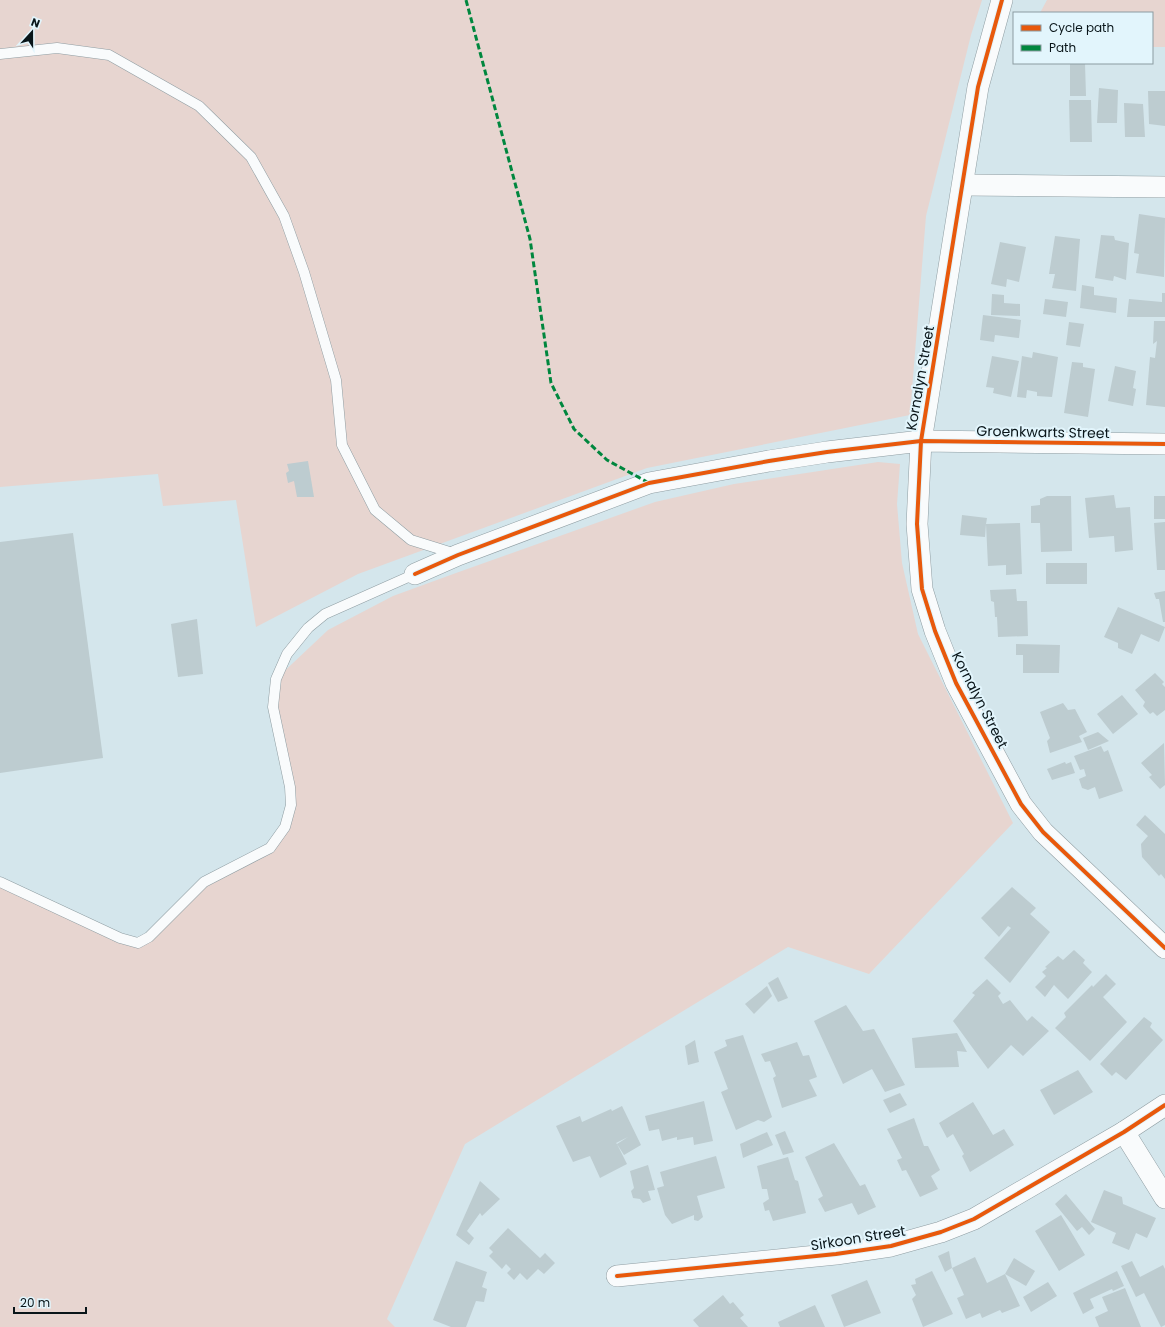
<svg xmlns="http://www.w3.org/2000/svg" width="1165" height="1327" font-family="Poppins,sans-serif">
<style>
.green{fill:#e7d5d0}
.building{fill:#bdccd0}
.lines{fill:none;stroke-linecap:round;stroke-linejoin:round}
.lane-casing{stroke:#8f9da2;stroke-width:11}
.street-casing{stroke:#8f9da2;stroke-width:22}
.lane{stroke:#f9fbfc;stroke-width:10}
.street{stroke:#f9fbfc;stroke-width:21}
.quiet{stroke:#00873e;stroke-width:3;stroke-dasharray:6 3;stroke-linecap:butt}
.cycleway-casing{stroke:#e2f5fc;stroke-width:6}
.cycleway{stroke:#e8590c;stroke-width:4}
.labels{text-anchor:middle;stroke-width:4;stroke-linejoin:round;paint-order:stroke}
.street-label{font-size:14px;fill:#091519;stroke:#e2f5fc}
</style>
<rect width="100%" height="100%" fill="#d4e6ec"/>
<g class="green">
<polygon points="0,0 982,0 971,35 926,216 910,415 647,468 358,574 256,627 236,500 163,506 158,474 0,487"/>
<polygon points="1047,0 1165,0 1165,47 1152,47 1152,13 1040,13"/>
<polygon points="878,462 900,464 897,504 902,563 918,634 1013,823 869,974 788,947 465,1144 387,1319 395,1327 0,1327 0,882 138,943 190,895 270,848 291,805 279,740 276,679 328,630 393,596 456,573 655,502 734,484"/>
</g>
<g class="building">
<polygon points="1070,63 1085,63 1086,96 1070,96"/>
<polygon points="1099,88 1118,90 1117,123 1097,123"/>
<polygon points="1148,91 1165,91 1165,126 1149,124"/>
<polygon points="1069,100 1091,100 1092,142 1070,142"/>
<polygon points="1124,103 1143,104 1145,137 1125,137"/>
<polygon points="1139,214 1165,218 1164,277 1136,273 1139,254 1134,253"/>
<polygon points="1101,235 1114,236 1115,240 1129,243 1126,280 1114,276 1113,281 1095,278"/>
<polygon points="1055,236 1080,239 1076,291 1052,288 1055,274 1049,274"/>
<polygon points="1000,242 1026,247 1019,282 1007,279 1006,287 991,284"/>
<polygon points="1082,285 1094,287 1094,295 1117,298 1116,313 1080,308"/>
<polygon points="1162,293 1165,293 1165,317 1127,317 1129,299 1162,302"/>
<polygon points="992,294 1004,295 1004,303 1020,304 1020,316 991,315"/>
<polygon points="1045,299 1068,302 1066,317 1043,314"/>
<polygon points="983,315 1021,320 1019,338 995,335 994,342 980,340"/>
<polygon points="1154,321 1165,321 1165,407 1146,405 1150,357 1155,358 1157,341 1153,344"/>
<polygon points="1069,322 1084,324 1080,347 1066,345"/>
<polygon points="1033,352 1058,357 1052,397 1037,396 1037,392 1027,390 1026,398 1017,397 1022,356 1032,358"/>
<polygon points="992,356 1019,361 1011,397 993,393 994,388 986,387"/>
<polygon points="1072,362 1083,363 1083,367 1095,369 1088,417 1064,413"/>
<polygon points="1115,366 1136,371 1133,388 1136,389 1133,406 1108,401"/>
<polygon points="308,461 314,497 297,497 294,481 288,483 286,473 289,471 287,464"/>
<polygon points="1114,495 1116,508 1130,507 1133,550 1115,552 1114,536 1089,538 1085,498"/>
<polygon points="1047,496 1071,496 1072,551 1041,552 1040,523 1031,523 1031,506 1040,505 1040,499"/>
<rect x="1154" y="496" width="11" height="23"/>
<polygon points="962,515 987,518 986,524 1020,523 1022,574 1006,575 1006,565 988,566 986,524 985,537 960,535"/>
<polygon points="1165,522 1165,570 1157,570 1154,523"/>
<polygon points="73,533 103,758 0,773 0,542"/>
<rect x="1046" y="563" width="41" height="21"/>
<polygon points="1016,589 1017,601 1027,601 1028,636 998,637 997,617 995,617 994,602 991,601 990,590"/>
<polygon points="1165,591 1165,622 1163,622 1159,599 1156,599 1154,593"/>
<polygon points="1118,607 1165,627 1159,642 1141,634 1132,654 1118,648 1118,643 1104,637"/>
<polygon points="197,619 203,674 178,677 171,624"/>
<polygon points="1016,644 1060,645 1059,673 1023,673 1023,655 1016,655"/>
<polygon points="1155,673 1164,682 1162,684 1165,687 1165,710 1157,716 1153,712 1150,714 1143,706 1145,702 1135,690"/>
<polygon points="1122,695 1138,714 1113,734 1097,714"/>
<polygon points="1063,703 1068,710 1075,709 1087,732 1079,736 1082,742 1050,753 1047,741 1050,738 1040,712"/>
<polygon points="1098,732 1109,741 1088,750 1083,738"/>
<polygon points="1164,743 1165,785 1160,789 1149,777 1152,775 1141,763"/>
<polygon points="1101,746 1104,752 1108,750 1123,791 1099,799 1095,787 1088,790 1082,788 1079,779 1086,776 1084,769 1080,770 1074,756"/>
<polygon points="1065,762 1066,764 1071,762 1075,773 1052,780 1047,769"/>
<polygon points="1145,815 1165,834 1165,879 1161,874 1159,876 1142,857 1141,844 1148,836 1136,825"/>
<polygon points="1012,887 1036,908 1030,914 1050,932 1010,983 984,958 1011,928 1008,926 999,937 981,918"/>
<polygon points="1074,950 1085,960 1083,963 1092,972 1068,999 1054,985 1045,997 1035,987 1046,976 1042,972 1047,968 1045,967 1058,956 1063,960"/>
<polygon points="1106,974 1116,984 1103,997 1127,1022 1090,1061 1055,1028 1066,1017 1064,1013 1092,985 1093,987"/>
<polygon points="778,977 788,998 778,1002 768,983"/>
<polygon points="987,979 1001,993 998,996 1003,1004 1010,1000 1027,1021 1032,1016 1049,1031 1023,1056 1011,1045 988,1069 953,1021 975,995 972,993"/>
<polygon points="767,986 772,996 754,1014 745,1004"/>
<polygon points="846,1005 863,1031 874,1029 905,1085 885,1092 872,1069 843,1084 814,1021"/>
<polygon points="1144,1017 1152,1023 1150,1027 1163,1040 1126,1080 1116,1072 1112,1076 1100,1064"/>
<polygon points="957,1033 967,1052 957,1051 959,1067 915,1068 912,1038"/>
<polygon points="743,1035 772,1117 764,1122 758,1120 736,1130 721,1092 728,1089 714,1052 727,1046 725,1040"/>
<polygon points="695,1040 699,1062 688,1065 685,1046"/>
<polygon points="797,1042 803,1056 809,1055 817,1077 809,1080 817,1096 782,1108 773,1078 776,1076 770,1061 765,1062 761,1054"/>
<polygon points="1078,1070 1093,1092 1054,1115 1040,1090"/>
<polygon points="900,1093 907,1105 890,1113 883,1100"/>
<polygon points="704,1101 713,1141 694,1145 693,1137 677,1140 677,1137 662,1141 659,1129 649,1131 645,1116"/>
<polygon points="973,1102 993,1135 1004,1129 1014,1145 970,1172 962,1156 964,1154 953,1134 947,1138 939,1123"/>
<polygon points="622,1106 641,1145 624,1155 617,1144 628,1137 616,1143 617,1144 627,1164 600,1178 590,1156 573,1162 556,1126 580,1116 582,1122 611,1109 612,1111"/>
<polygon points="914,1118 924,1146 928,1146 940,1170 931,1176 938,1189 920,1197 906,1170 902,1171 897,1160 902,1158 887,1129"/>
<polygon points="785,1131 794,1152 783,1155 775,1135"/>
<polygon points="767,1132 773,1145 743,1158 740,1144"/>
<polygon points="834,1143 860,1186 865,1184 876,1207 858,1215 852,1203 825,1212 818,1199 823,1196 805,1157"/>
<polygon points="716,1156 725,1188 697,1196 703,1217 698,1221 694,1220 694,1215 672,1224 665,1215 657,1188 664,1186 660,1172"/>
<polygon points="788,1157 795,1180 798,1181 806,1213 773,1221 769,1210 765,1211 763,1203 769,1199 767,1189 762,1189 757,1166"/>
<polygon points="648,1165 655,1190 648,1191 651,1200 643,1203 640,1199 633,1198 631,1191 634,1188 630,1171"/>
<polygon points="480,1181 500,1199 482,1216 480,1213 467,1231 474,1238 469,1245 456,1235"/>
<polygon points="1104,1190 1122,1197 1123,1204 1156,1218 1147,1238 1136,1233 1129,1250 1112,1243 1116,1233 1091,1222"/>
<polygon points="1066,1194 1095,1229 1089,1235 1082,1227 1077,1231 1055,1204"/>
<polygon points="1061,1215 1085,1255 1059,1271 1035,1231"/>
<polygon points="508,1228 540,1258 545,1253 555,1263 544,1274 538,1269 527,1280 520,1273 514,1280 507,1273 511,1269 506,1264 502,1269 489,1256 493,1252 489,1248"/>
<polygon points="949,1251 952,1268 945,1272 938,1256"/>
<polygon points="975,1257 987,1283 1005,1274 1020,1306 1002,1313 1000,1310 982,1318 980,1313 966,1319 957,1298 964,1295 952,1268"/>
<polygon points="1014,1258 1035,1271 1026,1286 1005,1274"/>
<polygon points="456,1261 487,1272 482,1287 487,1289 484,1302 476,1301 466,1327 451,1327 433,1320"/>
<polygon points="1132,1261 1140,1277 1163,1265 1165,1269 1165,1325 1161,1327 1144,1293 1136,1297 1121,1266"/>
<polygon points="932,1271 953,1314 923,1327 912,1299 916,1295 911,1285 916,1284 915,1279"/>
<polygon points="1117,1271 1124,1286 1113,1291 1112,1289 1090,1299 1094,1308 1083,1314 1073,1293"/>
<polygon points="867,1280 881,1313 844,1327 831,1295"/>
<polygon points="1048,1282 1057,1296 1031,1312 1023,1297"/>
<polygon points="1125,1288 1141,1327 1099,1327 1095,1317 1108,1311 1102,1297"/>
<polygon points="723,1295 730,1304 733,1302 744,1315 740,1318 748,1327 699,1327 693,1320"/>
<polygon points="815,1305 825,1327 780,1327 778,1322"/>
</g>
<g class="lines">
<g class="lane-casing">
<g id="lane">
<polyline points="0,54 57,48 109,55 199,106 251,157 284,216 304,272 336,380 342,445 375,510 411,540 456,554"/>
<polyline points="0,882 120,938 138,943 149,937 204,882 270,848 285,827 291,805 290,787 273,707 276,679 287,654 308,628 325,614 415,574"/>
</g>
</g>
<g class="street-casing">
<g id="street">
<polyline points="1002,0 978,87 921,441 917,524 922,589 935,631 956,683 1021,804 1043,832 1165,948"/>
<polyline points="964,185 1165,187"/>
<polyline points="415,574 458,555 649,483 769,461 827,452 921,441 1165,444"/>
<polyline points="1124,1132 1165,1198"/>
<polyline points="617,1276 836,1254 891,1246 941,1232 974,1219 1124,1132 1165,1105"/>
</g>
</g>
<use href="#lane" class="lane"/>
<use href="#street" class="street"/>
<polyline class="quiet" points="466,0 530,239 551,383 574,429 607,460 649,483"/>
<g class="cycleway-casing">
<g id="cycleway">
<polyline points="1002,0 978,87 921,441 917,524 922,589 935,631 956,683 1021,804 1043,832 1165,948"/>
<polyline points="415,574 458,555 649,483 769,461 827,452 921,441 1165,444"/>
<polyline points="617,1276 836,1254 891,1246 941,1232 974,1219 1124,1132 1165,1105"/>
</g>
</g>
<use href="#cycleway" class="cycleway"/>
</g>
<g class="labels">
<g class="street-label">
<text transform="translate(920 378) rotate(-80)" y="5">Kornalyn Street</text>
<text transform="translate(1043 432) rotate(1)" y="5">Groenkwarts Street</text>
<text transform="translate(980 700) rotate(63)" y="5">Kornalyn Street</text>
<text transform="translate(858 1238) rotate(-9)" y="5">Sirkoon Street</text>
</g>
</g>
<rect x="1013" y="12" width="140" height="52" fill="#e2f5fc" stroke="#8b9ba1"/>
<rect x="1021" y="25" width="20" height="6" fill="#e8590c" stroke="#8b9ba1"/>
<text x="1049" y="32" font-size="12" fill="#091519">Cycle path</text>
<rect x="1021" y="45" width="20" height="6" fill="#00873e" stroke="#8b9ba1"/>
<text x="1049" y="52" font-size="12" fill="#091519">Path</text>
<g transform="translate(32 32) rotate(21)" stroke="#e2f5fc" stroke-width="3" paint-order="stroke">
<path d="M0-3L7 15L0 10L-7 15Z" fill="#091519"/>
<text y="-6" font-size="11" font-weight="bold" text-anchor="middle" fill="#091519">N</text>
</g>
<path d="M14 1307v6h72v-6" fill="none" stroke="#091519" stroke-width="2"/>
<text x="20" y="1307" font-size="12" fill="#091519" stroke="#e2f5fc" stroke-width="3" paint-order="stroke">20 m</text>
</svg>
